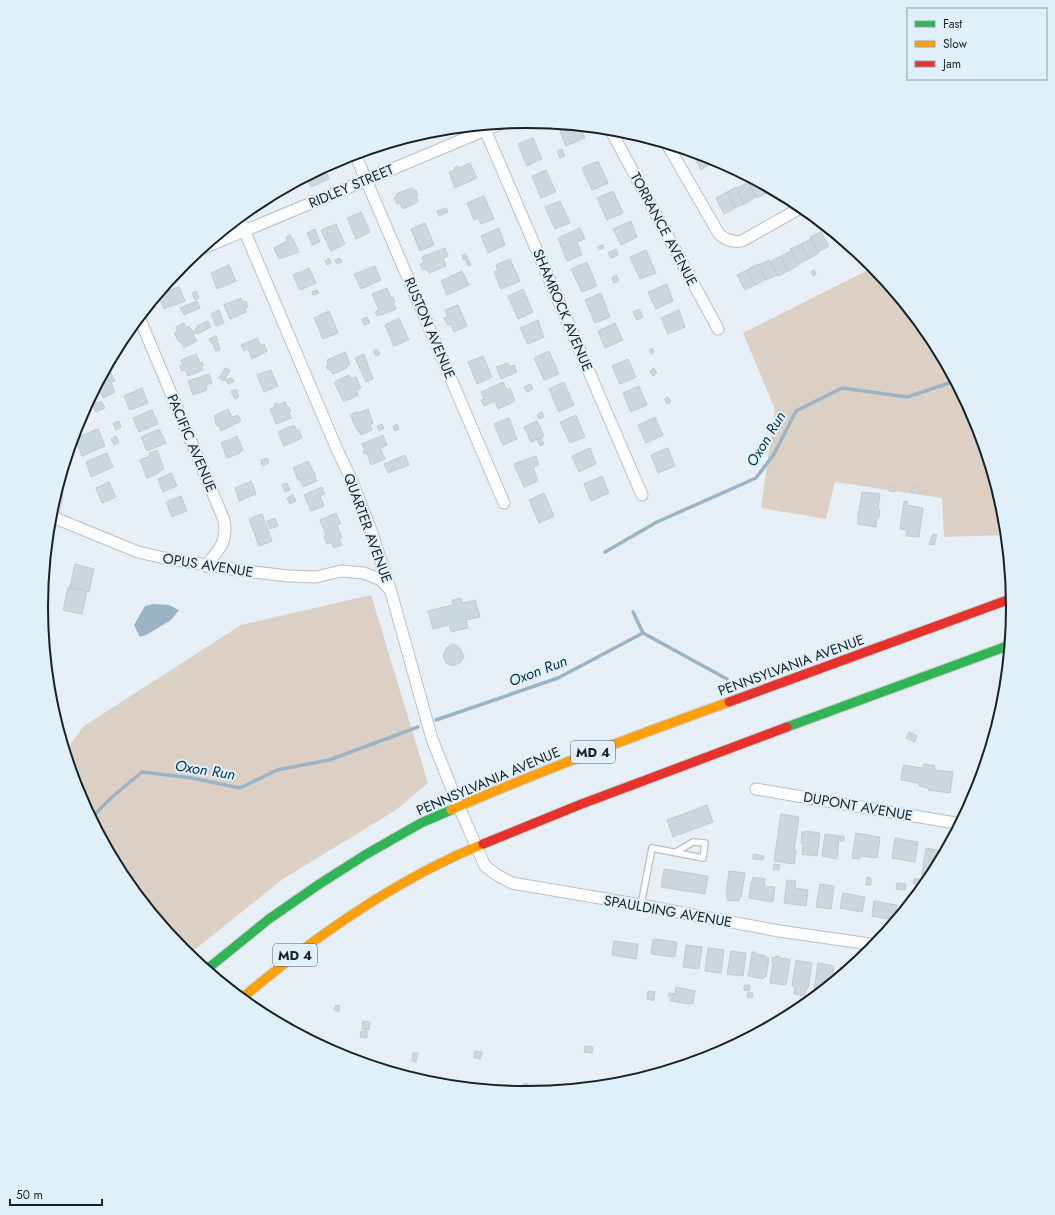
<svg xmlns="http://www.w3.org/2000/svg" width="1055" height="1215" font-family="Jost,sans-serif">
<style>
.forest{fill:#dcd0c4}
.water{fill:#9ab4c6}
.lines{fill:none;stroke-linecap:round;stroke-linejoin:round}
.stream{stroke:#9ab4c6;stroke-width:3.5}
.building{fill:#cbd6dd;stroke:#c1cad0}
.lane-casing{stroke:#b8c1c7;stroke-width:8}
.street-casing{stroke:#b8c1c7;stroke-width:13}
.fast-casing{stroke:#c8cdd0;stroke-width:11}
.slow-casing{stroke:#c8cdd0;stroke-width:11}
.jam-casing{stroke:#c8cdd0;stroke-width:11}
.lane{stroke:#fbfdfe;stroke-width:5.5}
.street{stroke:#fbfdfe;stroke-width:11}
.fast{stroke:#30b455;stroke-width:9}
.slow{stroke:#ff9f0a;stroke-width:9}
.jam{stroke:#e5322d;stroke-width:9}
.labels{text-anchor:middle;stroke-width:4;stroke-linejoin:round;paint-order:stroke}
.shield{fill:#e0f0fb;stroke:#546068;stroke-width:1}
.shield-label{font-size:13px;font-weight:bold;fill:#182229}
.street-label{font-size:14px;fill:#182229;stroke:#e0f0fb}
.water-label{font-size:15px;font-style:italic;fill:#05354d;stroke:#e0f0fb}
.rim{fill:none;stroke:#182229;stroke-width:2}
</style>
<rect width="100%" height="100%" fill="#e6eff5"/>
<g class="forest">
<polygon points="874,267 932,337 977,422 1005,513 1007,535 944,537 942,498 835,482 826,519 761,508 775,409 743,333"/>
<polygon points="371,595 428,783 396,810 283,879 188,955 183,951 123,878 78,793 65,751 84,726 241,625"/>
</g>
<polygon class="water" points="153,604 169,605 179,610 171,620 146,635 140,637 134,625 145,606"/>
<g class="lines">
<g class="stream">
<polyline points="605,552 657,522 756,478 774,454 796,411 842,388 907,397 955,381"/>
<polyline points="633,612 643,633"/>
<polyline points="436,720 558,678 643,633 727,679"/>
<polyline points="91,818 111,798 142,772 192,778 240,788 277,770 329,760 418,727"/>
</g>
</g>
<g class="building">
<polygon points="567,125 580,126 585,138 566,146 559,128"/>
<polygon points="533,138 542,159 527,166 518,144"/>
<polygon points="562,149 565,156 560,158 557,151"/>
<polygon points="696,153 707,156 711,164 701,170 693,155"/>
<polygon points="707,156 714,158 719,161 712,165"/>
<polygon points="598,161 608,183 592,190 582,168"/>
<polygon points="470,163 477,178 455,188 449,172 455,170 454,168 458,166 459,168"/>
<polygon points="324,167 329,179 311,187 306,177"/>
<polygon points="546,170 556,192 541,198 532,176"/>
<polygon points="755,180 762,184 767,193 757,198 748,183"/>
<polygon points="748,182 756,197 743,205 737,188"/>
<polygon points="762,184 770,188 766,190"/>
<polygon points="737,187 743,204 735,208 727,192"/>
<polygon points="412,188 413,191 416,190 418,196 416,197 418,202 403,209 400,203 397,204 394,198 397,196 396,194"/>
<polygon points="613,191 623,213 607,220 597,198"/>
<polygon points="727,192 735,208 724,214 716,198"/>
<polygon points="484,196 494,219 481,224 478,218 474,220 467,203"/>
<polygon points="560,201 570,223 555,229 545,207"/>
<polygon points="446,208 448,212 439,216 437,211"/>
<polygon points="361,212 370,232 356,239 347,218"/>
<polygon points="631,221 637,237 621,245 613,229"/>
<polygon points="425,223 434,245 420,251 411,229"/>
<polygon points="336,224 345,244 331,251 321,230"/>
<polygon points="499,228 505,245 488,253 481,236"/>
<polygon points="580,228 585,239 577,242 582,255 567,261 558,238"/>
<polygon points="315,229 320,242 312,245 307,233"/>
<polygon points="821,232 829,246 818,252 810,237"/>
<polygon points="290,235 292,239 293,239 299,252 279,259 274,248 287,241 286,237"/>
<polygon points="811,239 819,253 808,259 801,244"/>
<polygon points="801,244 808,259 798,264 790,249"/>
<polygon points="603,245 604,248 599,250 597,247"/>
<polygon points="445,248 448,256 443,258 446,266 429,273 427,269 423,270 420,264 424,263 422,257"/>
<polygon points="616,249 618,255 611,258 608,253"/>
<polygon points="646,250 656,273 640,279 630,257"/>
<polygon points="791,251 799,265 788,271 781,256"/>
<polygon points="466,254 468,259 463,260 462,255"/>
<polygon points="781,256 788,271 778,276 770,262"/>
<polygon points="329,258 331,263 327,265 325,261"/>
<polygon points="340,258 342,262 337,264 335,260"/>
<polygon points="510,259 520,281 501,289 494,272 498,271 496,265"/>
<polygon points="469,260 471,265 468,266 466,261"/>
<polygon points="769,260 777,275 766,280 758,265"/>
<polygon points="587,262 597,286 582,292 571,269"/>
<polygon points="758,264 766,279 755,285 747,270"/>
<polygon points="229,265 236,281 217,289 211,273"/>
<polygon points="375,266 381,280 361,289 354,274"/>
<polygon points="309,268 316,283 300,290 293,275"/>
<polygon points="747,270 755,285 745,290 737,275"/>
<polygon points="814,270 816,274 813,276 811,272"/>
<polygon points="462,271 469,285 447,295 441,281"/>
<polygon points="616,275 619,281 614,283 612,278"/>
<polygon points="667,284 673,301 656,309 648,292"/>
<polygon points="179,287 185,301 164,309 158,295 162,290 166,288 167,291"/>
<polygon points="387,288 391,298 393,297 395,302 393,303 396,309 381,315 381,314 377,316 375,312 379,310 372,294"/>
<polygon points="523,289 533,312 518,319 508,296"/>
<polygon points="317,290 319,293 313,295 312,292"/>
<polygon points="196,291 199,298 195,300 192,293"/>
<polygon points="601,293 610,317 595,323 585,300"/>
<polygon points="241,298 242,302 246,301 248,307 245,308 246,312 230,319 224,305"/>
<polygon points="197,301 200,308 184,315 180,308"/>
<polygon points="458,305 467,326 454,332 451,324 448,325 444,318 448,317 445,310"/>
<polygon points="639,309 643,317 637,320 633,312"/>
<polygon points="219,310 224,323 216,326 211,314"/>
<polygon points="679,310 685,327 668,334 661,318"/>
<polygon points="329,311 338,333 323,339 314,318"/>
<polygon points="367,317 370,323 364,325 362,319"/>
<polygon points="399,318 409,340 394,346 385,325"/>
<polygon points="538,320 544,337 528,344 520,328"/>
<polygon points="208,321 211,327 197,334 195,329 198,327 197,326"/>
<polygon points="184,323 186,328 189,326 192,331 193,330 195,334 193,335 197,341 184,348 181,342 179,342 174,333 178,331 176,327"/>
<polygon points="615,323 623,340 605,348 598,331"/>
<polygon points="216,336 218,341 212,344 209,339"/>
<polygon points="257,338 261,346 264,344 267,351 252,359 248,349 244,351 241,345"/>
<polygon points="218,343 220,350 216,351 213,345"/>
<polygon points="652,348 654,352 651,354 649,350"/>
<polygon points="377,349 380,354 376,356 373,351"/>
<polygon points="549,351 559,374 544,380 534,358"/>
<polygon points="345,352 350,364 346,366 347,368 333,374 330,369 328,370 326,366 328,364 327,360"/>
<polygon points="196,354 200,363 202,362 203,366 201,367 203,370 188,376 185,370 182,371 180,366 183,364 181,360"/>
<polygon points="364,354 373,379 366,382 355,358"/>
<polygon points="483,356 492,377 477,384 468,362"/>
<polygon points="628,359 636,377 620,384 612,366"/>
<polygon points="508,363 509,367 514,365 517,372 501,379 496,367"/>
<polygon points="225,368 230,370 224,381 219,378"/>
<polygon points="654,368 657,373 653,376 650,371"/>
<polygon points="271,370 278,386 264,392 257,375"/>
<polygon points="106,372 107,374 111,373 115,381 111,382 115,392 103,398 99,390 93,393 104,373"/>
<polygon points="209,374 212,383 206,385 207,390 193,395 188,381"/>
<polygon points="349,375 351,379 356,377 361,388 356,390 358,395 344,402 334,382"/>
<polygon points="232,378 234,382 228,384 226,380"/>
<polygon points="503,382 507,390 510,388 515,401 498,409 495,401 484,406 481,400 484,399 481,392"/>
<polygon points="564,382 574,405 559,412 549,389"/>
<polygon points="531,384 533,389 527,392 524,387"/>
<polygon points="639,386 647,405 631,412 623,393"/>
<polygon points="142,388 148,403 130,410 124,396"/>
<polygon points="236,389 239,397 235,399 231,391"/>
<polygon points="668,397 671,402 667,404 664,399"/>
<polygon points="101,401 105,408 96,412 92,405"/>
<polygon points="285,402 287,407 289,407 291,411 289,412 291,418 276,424 270,409 275,407 274,404 277,403 278,405"/>
<polygon points="87,405 90,414 86,415 87,418 78,421"/>
<polygon points="228,409 232,417 238,415 241,421 221,431 218,425 217,426 215,422 216,421 214,416"/>
<polygon points="368,409 373,423 370,424 372,430 361,435 358,430 357,430 350,415 357,411 358,413"/>
<polygon points="152,410 158,424 139,432 133,418"/>
<polygon points="542,412 544,417 539,419 537,415"/>
<polygon points="576,415 585,437 570,443 560,422"/>
<polygon points="655,417 663,435 646,443 638,425"/>
<polygon points="509,418 517,439 503,445 494,424"/>
<polygon points="119,421 121,427 116,430 113,423"/>
<polygon points="537,421 544,436 531,442 524,427"/>
<polygon points="382,424 384,428 379,431 377,426"/>
<polygon points="397,424 399,429 395,431 393,426"/>
<polygon points="294,425 297,431 299,430 302,438 284,446 278,432"/>
<polygon points="98,429 105,446 82,456 75,438"/>
<polygon points="159,429 166,443 147,451 141,437"/>
<polygon points="383,435 387,445 380,448 385,459 371,465 367,453 364,454 363,451 365,450 362,444"/>
<polygon points="116,436 119,443 114,445 111,439"/>
<polygon points="237,436 243,450 240,451 240,453 227,458 221,443"/>
<polygon points="541,438 544,444 540,446 537,440"/>
<polygon points="590,448 596,464 579,472 572,456"/>
<polygon points="668,448 675,466 658,473 651,455"/>
<polygon points="157,450 164,469 158,472 159,473 147,478 140,460 150,456 149,453"/>
<polygon points="107,453 113,467 91,477 86,462"/>
<polygon points="405,455 409,465 388,473 384,464"/>
<polygon points="536,456 539,465 533,467 538,481 524,487 514,464"/>
<polygon points="267,458 269,463 262,466 261,460"/>
<polygon points="308,461 315,474 314,474 317,481 303,487 300,480 298,480 293,468"/>
<polygon points="171,473 177,486 163,492 158,479"/>
<polygon points="602,476 609,493 591,501 584,484"/>
<polygon points="251,481 256,494 239,501 235,488"/>
<polygon points="109,482 116,497 102,503 96,488"/>
<polygon points="287,483 290,490 285,492 282,485"/>
<polygon points="890,485 896,487 895,492 889,491"/>
<polygon points="322,487 325,494 320,496 324,506 311,511 304,495"/>
<polygon points="912,488 920,488 919,493 911,492"/>
<polygon points="862,492 880,494 878,509 880,510 879,517 877,517 876,527 858,524 858,511 859,512"/>
<polygon points="544,493 554,516 539,523 529,500"/>
<polygon points="293,495 296,501 290,504 287,498"/>
<polygon points="181,496 187,511 172,517 166,502"/>
<polygon points="904,501 908,502 907,505 923,508 919,537 906,536 907,530 900,529"/>
<polygon points="336,513 341,524 337,525 342,538 339,539 342,545 334,548 331,542 327,544 324,536 326,535 320,520"/>
<polygon points="262,514 272,541 259,546 249,519"/>
<polygon points="275,518 278,526 270,529 267,521"/>
<polygon points="933,534 937,535 934,545 929,544"/>
<polygon points="75,564 94,569 89,592 70,587"/>
<polygon points="68,587 87,591 82,614 63,610"/>
<polygon points="461,598 462,603 475,600 480,617 466,620 468,628 451,632 449,625 433,629 428,611 453,605 452,600"/>
<polygon points="453,644 459,647 464,656 461,662 453,666 446,663 443,655 447,647"/>
<polygon points="909,732 917,736 915,742 906,738"/>
<polygon points="924,764 935,766 934,770 953,772 950,793 928,790 928,788 919,786 919,783 901,780 903,765 923,768"/>
<polygon points="707,805 713,822 673,837 667,820"/>
<polygon points="781,814 799,817 794,850 796,850 794,864 774,861"/>
<polygon points="805,831 820,833 817,856 802,854 803,843 801,843 802,832 805,832"/>
<polygon points="856,833 880,837 877,858 860,856 860,859 852,858"/>
<polygon points="825,834 839,836 837,859 822,856"/>
<rect x="840" y="836" width="4" height="5"/>
<polygon points="895,838 918,842 915,862 892,858"/>
<polygon points="926,848 943,851 941,860 933,876 922,874"/>
<polygon points="753,854 764,856 763,860 753,859"/>
<polygon points="774,864 780,865 779,870 773,869"/>
<polygon points="664,869 708,876 705,894 661,887"/>
<polygon points="729,871 745,873 741,897 740,897 739,901 727,900 727,894 726,894"/>
<polygon points="753,877 765,879 764,886 775,887 773,902 749,898 751,882 752,882"/>
<polygon points="867,877 871,878 871,885 866,885"/>
<polygon points="915,878 924,880 922,886 913,883"/>
<polygon points="787,880 796,881 795,888 808,890 806,906 784,903"/>
<polygon points="897,883 906,884 905,890 896,889"/>
<polygon points="820,884 834,886 831,909 816,907"/>
<polygon points="843,893 865,897 862,912 840,908"/>
<polygon points="874,901 897,905 894,920 872,916"/>
<polygon points="653,939 677,942 675,957 651,954"/>
<polygon points="614,941 638,944 636,959 612,955"/>
<polygon points="686,945 702,947 699,969 683,967"/>
<polygon points="708,948 724,950 721,973 705,971"/>
<polygon points="731,951 746,953 743,976 727,974"/>
<polygon points="752,952 755,952 755,954 766,956 766,958 769,958 766,977 764,976 763,979 748,976"/>
<polygon points="776,956 780,957 779,958 784,959 784,958 790,960 786,985 770,983 773,963 772,962 772,958 776,957"/>
<polygon points="796,960 812,963 808,988 806,988 805,996 794,994 795,987 792,986"/>
<polygon points="818,963 834,966 831,985 823,991 814,990"/>
<polygon points="840,967 851,968 839,978"/>
<polygon points="744,985 750,985 749,991 744,990"/>
<polygon points="676,987 695,991 693,1004 689,1003 689,1004 670,1001 671,996 668,996 669,993 675,994"/>
<polygon points="648,991 655,992 654,1001 647,999"/>
<polygon points="748,992 753,993 752,998 747,997"/>
<polygon points="335,1005 340,1006 339,1012 334,1010"/>
<polygon points="363,1021 370,1022 369,1030 362,1029"/>
<polygon points="361,1031 367,1031 367,1038 360,1037"/>
<polygon points="585,1046 593,1047 592,1053 584,1052"/>
<polygon points="475,1051 482,1052 481,1059 474,1058"/>
<polygon points="413,1053 418,1053 416,1062 412,1061"/>
<polygon points="373,1064 376,1064 376,1066 393,1068 393,1073 366,1065 373,1065"/>
<polygon points="418,1080 431,1082 431,1084"/>
<polygon points="524,1083 528,1084 527,1089 522,1088"/>
</g>
<g class="lines">
<g class="lane-casing">
<polyline id="lane" points="641,905 652,848 703,858 705,843 693,842 676,852"/>
</g>
<g class="street-casing">
<g id="street">
<polyline points="483,125 642,495"/>
<polyline points="610,129 718,329"/>
<path d="M 667,144 L 719,234 C 726,240 733,243 742,241 L 802,207"/>
<polyline points="355,154 504,503"/>
<polyline points="239,218 336,447 351,479 371,530 391,592 432,739 459,807 485,866 497,875 512,883 635,904 779,931 877,945"/>
<polyline points="201,249 500,124"/>
<path d="M 139,317 L 224,520 C 228,543 219,549 206,566"/>
<polyline points="50,516 138,552 164,558 238,570 288,576 316,577 341,571 364,573 381,580 388,588"/>
<polyline points="48,533 56,501 57,489"/>
<polyline points="756,789 961,824"/>
</g>
</g>
<g class="fast-casing">
<g id="fast">
<polyline points="787,727 1010,645"/>
<polyline points="206,970 269,919 318,885 365,855 421,823 451,810"/>
</g>
</g>
<g class="slow-casing">
<g id="slow">
<path d="M 451,810 C 542,770 635,736 729,702"/>
<path d="M 241,999 C 314,937 394,880 483,844"/>
</g>
</g>
<g class="jam-casing">
<g id="jam">
<polyline points="729,702 1013,598"/>
<polyline points="483,844 579,805 787,727"/>
</g>
</g>
<use href="#lane" class="lane"/>
<use href="#street" class="street"/>
<use href="#fast" class="fast"/>
<use href="#slow" class="slow"/>
<use href="#jam" class="jam"/>
</g>
<g class="labels">
<g class="shield">
<rect x="571" y="741" width="44" height="22" rx="3"/>
<rect x="273" y="944" width="44" height="22" rx="3"/>
</g>
<g class="shield-label">
<text x="593" y="757">MD 4</text>
<text x="295" y="960">MD 4</text>
</g>
<g class="street-label">
<text transform="translate(351 186) rotate(-23)" y="5">RIDLEY STREET</text>
<text transform="translate(664 229) rotate(62)" y="5">TORRANCE AVENUE</text>
<text transform="translate(563 310) rotate(67)" y="5">SHAMROCK AVENUE</text>
<text transform="translate(430 328) rotate(67)" y="5">RUSTON AVENUE</text>
<text transform="translate(192 443) rotate(67)" y="5">PACIFIC AVENUE</text>
<text transform="translate(368 528) rotate(70)" y="5">QUARTER AVENUE</text>
<text transform="translate(208 565) rotate(9)" y="5">OPUS AVENUE</text>
<text transform="translate(791 665) rotate(-20)" y="5">PENNSYLVANIA AVENUE</text>
<text transform="translate(488 781) rotate(-23)" y="5">PENNSYLVANIA AVENUE</text>
<text transform="translate(858 806) rotate(10)" y="5">DUPONT AVENUE</text>
<text transform="translate(668 911) rotate(10)" y="5">SPAULDING AVENUE</text>
</g>
<g class="water-label">
<text transform="translate(766 439) rotate(-59)" y="5">Oxon Run</text>
<text transform="translate(538 671) rotate(-21)" y="5">Oxon Run</text>
<text transform="translate(205 770) rotate(9)" y="5">Oxon Run</text>
</g>
</g>
<path d="M0 0H1055V1215H0ZM48 607a479 479 0 1 1 958 0a479 479 0 1 1-958 0Z" fill="#e0f0fb" fill-rule="evenodd"/>
<path class="rim" d="M48 607a479 479 0 1 1 958 0a479 479 0 1 1-958 0Z"/>
<rect x="907" y="8" width="140" height="72" fill="#e0f0fb" stroke="#909ea7"/>
<rect x="915" y="21" width="20" height="6" fill="#30b455" stroke="#909ea7"/>
<text x="943" y="28" font-size="12" fill="#182229">Fast</text>
<rect x="915" y="41" width="20" height="6" fill="#ff9f0a" stroke="#909ea7"/>
<text x="943" y="48" font-size="12" fill="#182229">Slow</text>
<rect x="915" y="61" width="20" height="6" fill="#e5322d" stroke="#909ea7"/>
<text x="943" y="68" font-size="12" fill="#182229">Jam</text>
<path d="M10 1199v6h92v-6" fill="none" stroke="#182229" stroke-width="2"/>
<text x="16" y="1199" font-size="12" fill="#182229" stroke="#e0f0fb" stroke-width="3" paint-order="stroke">50 m</text>
</svg>
